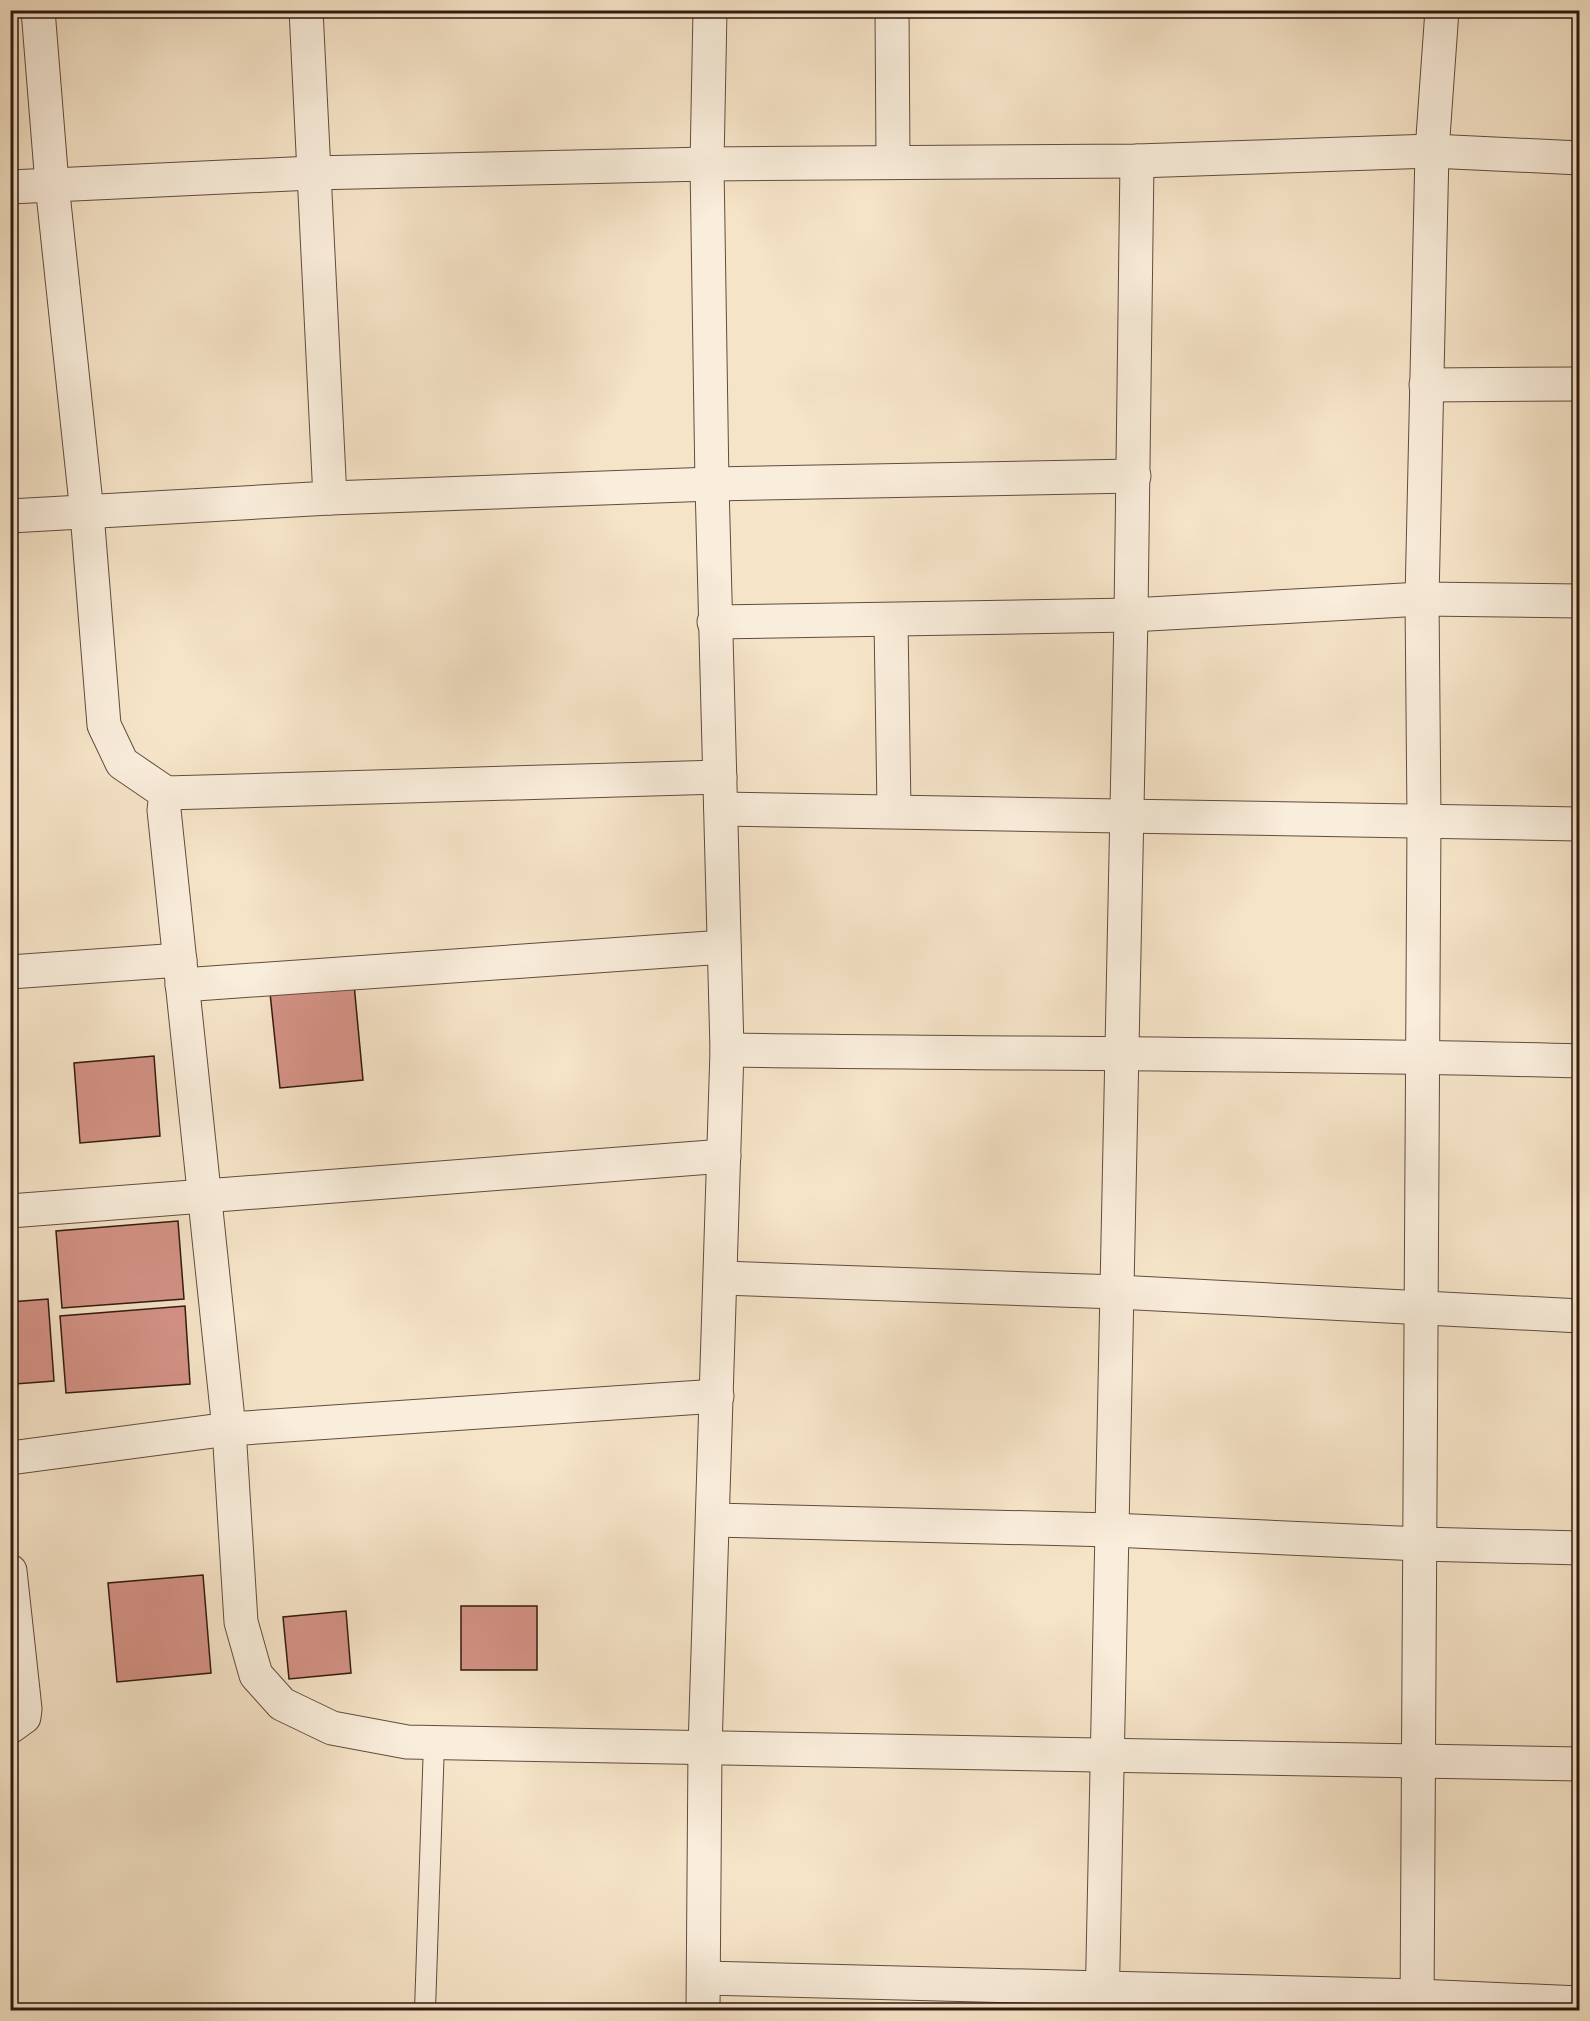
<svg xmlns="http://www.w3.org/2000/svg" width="1590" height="2021" font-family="Cardo,serif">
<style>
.building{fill:#d49286;stroke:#311910;stroke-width:1.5}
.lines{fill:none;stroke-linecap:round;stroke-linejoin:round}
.service-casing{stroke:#624c3e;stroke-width:22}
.minor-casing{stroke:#624c3e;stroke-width:35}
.service{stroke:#f9eddb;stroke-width:20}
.minor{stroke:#f9eddb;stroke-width:33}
</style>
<rect width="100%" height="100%" fill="#f6e4c8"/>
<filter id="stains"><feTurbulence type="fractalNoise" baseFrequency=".00333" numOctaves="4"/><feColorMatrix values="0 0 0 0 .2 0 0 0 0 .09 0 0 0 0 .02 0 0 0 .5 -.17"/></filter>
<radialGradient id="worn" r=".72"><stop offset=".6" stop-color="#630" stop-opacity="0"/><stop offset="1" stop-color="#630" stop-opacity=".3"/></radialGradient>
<g class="building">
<polygon points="354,984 363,1080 280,1088 270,993"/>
<polygon points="154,1056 160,1136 80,1143 74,1063"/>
<polygon points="178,1221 184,1299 62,1308 56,1231"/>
<polygon points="48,1299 54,1381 15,1384 10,1302"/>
<polygon points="185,1306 190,1384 66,1393 60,1316"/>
<polygon points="203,1575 211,1673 117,1682 108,1583"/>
<rect x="461" y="1606" width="76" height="64"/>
<polygon points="346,1611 351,1673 289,1679 283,1617"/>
</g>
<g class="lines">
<g class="service-casing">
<polyline id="service" points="425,2010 434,1743"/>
</g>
<g class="minor-casing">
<g id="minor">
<polyline points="38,10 52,184 87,513 104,725 122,763 166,793 164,810 229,1429 241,1622 256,1675 282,1704 332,1728 407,1742 1580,1764"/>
<polyline points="306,10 330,498"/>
<polyline points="892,10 893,161"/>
<polyline points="10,187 312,173 707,164 1137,161 1432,151 1580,158"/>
<polyline points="1426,385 1580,384"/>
<polyline points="10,516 330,498 712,484 1134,476"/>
<polyline points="891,621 894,810"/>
<polyline points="714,622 1131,615 1422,599 1580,601"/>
<polyline points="166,793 720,777"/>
<polyline points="721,809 1580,824"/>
<polyline points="10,972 180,960"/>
<polyline points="182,985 724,947"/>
<path d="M 727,1050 C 1011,1054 1295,1053 1580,1061"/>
<polyline points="10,1211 724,1156"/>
<polyline points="722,1278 1117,1292 1580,1316"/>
<polyline points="10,1458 229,1429 717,1396"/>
<polyline points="714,1520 1112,1530 1420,1544 1580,1548"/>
<polyline points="10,1571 25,1709 24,1717 10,1727"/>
<polyline points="704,1978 1418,1996 1580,2003"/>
<polyline points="703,2010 705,1748 727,1050 712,484 707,164 710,10"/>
<polyline points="1102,2010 1131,615 1137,161"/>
<polyline points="1417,2010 1424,819 1422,599 1432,151 1442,10"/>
</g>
</g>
<use href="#service" class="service"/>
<use href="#minor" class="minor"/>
</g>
<rect width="1590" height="2021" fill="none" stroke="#f6e4c8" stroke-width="36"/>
<rect x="12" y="12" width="1566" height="1997" fill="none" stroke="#311910" stroke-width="3"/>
<rect x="18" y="18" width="1554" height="1985" fill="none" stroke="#311910" stroke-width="1.5"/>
<rect width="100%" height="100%" filter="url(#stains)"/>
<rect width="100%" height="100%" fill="url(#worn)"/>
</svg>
